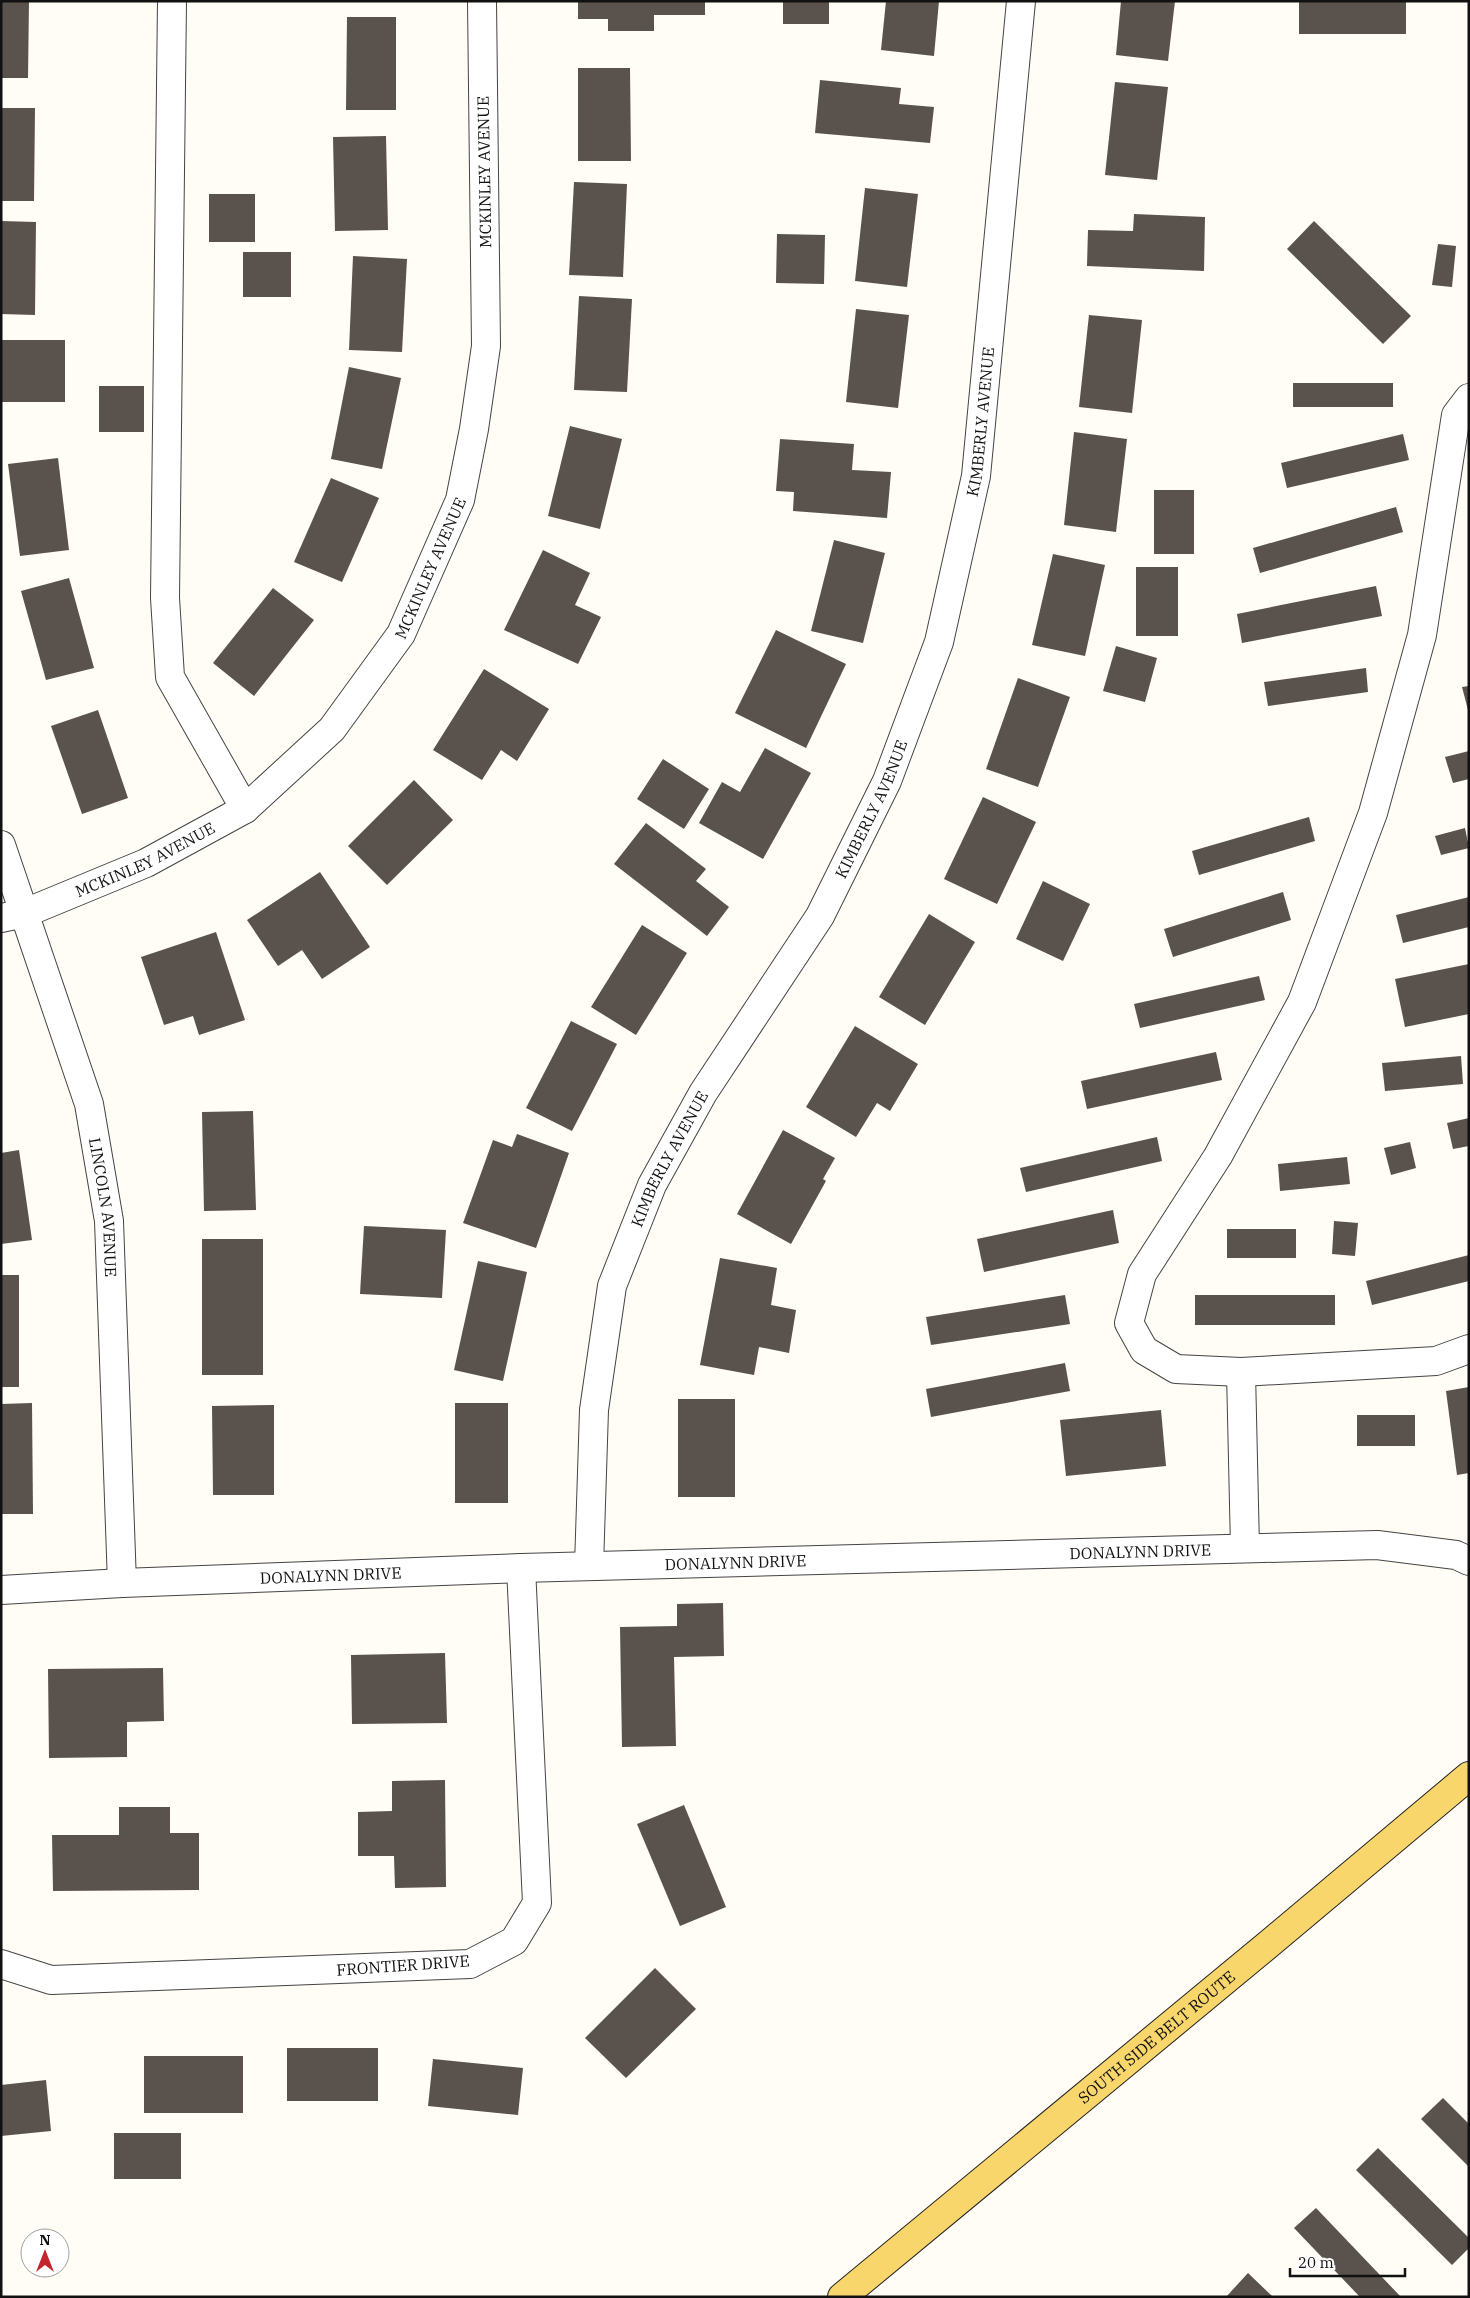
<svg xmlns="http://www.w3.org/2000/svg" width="1470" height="2298" font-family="'IBM Plex Serif',serif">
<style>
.building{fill:#5a524d}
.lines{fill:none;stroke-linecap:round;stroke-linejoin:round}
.minor-casing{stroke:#444;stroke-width:30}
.major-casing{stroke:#222;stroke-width:30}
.minor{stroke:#fff;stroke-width:28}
.major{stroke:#f9d66b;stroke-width:28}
.labels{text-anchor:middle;stroke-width:5;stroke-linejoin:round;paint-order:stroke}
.street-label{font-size:16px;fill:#111;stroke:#fff}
</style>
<rect width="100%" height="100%" fill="#fffdf5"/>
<g class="building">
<polygon points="1,1 29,1 28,78 1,78"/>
<polygon points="578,1 705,1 705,15 654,15 654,31 608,31 608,19 578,19"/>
<rect x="783" y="1" width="46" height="23"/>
<polygon points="886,1 939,1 934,56 881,50"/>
<polygon points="1121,1 1175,1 1168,61 1116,55"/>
<rect x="1299" y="1" width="107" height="33"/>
<polygon points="347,17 396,17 396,110 346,110"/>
<polygon points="578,68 630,68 631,161 578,161"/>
<polygon points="820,80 901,88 899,104 934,107 930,143 815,133"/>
<polygon points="1115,82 1168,87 1157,180 1105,175"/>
<polygon points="1,108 35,108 34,201 1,201"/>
<polygon points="386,136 388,230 335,231 333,137"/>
<polygon points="574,182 627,184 623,277 569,275"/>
<polygon points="865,188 918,194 907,287 855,281"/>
<rect x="209" y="194" width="46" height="48"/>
<polygon points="1134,214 1205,217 1204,271 1087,266 1088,230 1133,231"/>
<polygon points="1,221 36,222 35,315 1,314"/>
<polygon points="1314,221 1411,316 1383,344 1287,249"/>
<polygon points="777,234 825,235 824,284 776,283"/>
<polygon points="1438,244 1456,246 1452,287 1432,285"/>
<rect x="243" y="252" width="48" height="45"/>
<polygon points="353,256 407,259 402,352 349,350"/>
<polygon points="579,296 632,299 627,392 574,390"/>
<polygon points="856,309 909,315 898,408 846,402"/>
<polygon points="1089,315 1142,320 1132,413 1079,407"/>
<rect x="1" y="340" width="64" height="62"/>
<polygon points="349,367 401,378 382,469 331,459"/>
<rect x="1293" y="383" width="100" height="24"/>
<rect x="99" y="386" width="45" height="46"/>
<polygon points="570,426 622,439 600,529 548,516"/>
<polygon points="1074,432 1127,439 1116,532 1064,525"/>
<polygon points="1403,434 1409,460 1287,488 1281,463"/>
<polygon points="780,439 854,444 852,470 891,472 887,518 793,511 794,492 776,491"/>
<polygon points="58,458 69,550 20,556 8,464"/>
<polygon points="331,478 379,498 342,582 294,562"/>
<rect x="1154" y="490" width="40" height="64"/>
<polygon points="1396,507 1403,532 1260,573 1253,548"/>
<polygon points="834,540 885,553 863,643 811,631"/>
<polygon points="543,550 590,573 575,605 601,617 578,664 504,630"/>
<polygon points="1053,554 1105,565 1085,656 1032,645"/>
<rect x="1136" y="567" width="42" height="69"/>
<polygon points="69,578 94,668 46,680 21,591"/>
<polygon points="1376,586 1382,616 1242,643 1237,614"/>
<polygon points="273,588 314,620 254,696 213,663"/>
<polygon points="776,630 846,664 806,748 735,713"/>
<polygon points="1116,646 1157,658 1145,702 1103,691"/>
<polygon points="1366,668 1368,692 1268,706 1264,682"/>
<polygon points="484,669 549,709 517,761 501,750 482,780 433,750"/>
<polygon points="1018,678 1070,697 1038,787 986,769"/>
<polygon points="1469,686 1469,710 1468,710 1462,687"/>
<polygon points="98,710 128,798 82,814 51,726"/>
<polygon points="765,748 811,773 763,859 699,823 722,782 740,792"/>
<polygon points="1469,751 1469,779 1453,783 1445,757"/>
<polygon points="663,759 709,789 684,829 637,799"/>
<polygon points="414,780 453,820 387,885 348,846"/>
<polygon points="983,797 1036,822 997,904 944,879"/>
<polygon points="1309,817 1315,841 1199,875 1192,851"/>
<polygon points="646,823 706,869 696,881 729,907 707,936 614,864"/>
<polygon points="1465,828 1469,848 1441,855 1435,836"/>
<polygon points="320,872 370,947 322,979 302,950 278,966 247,920"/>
<polygon points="1043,881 1090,904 1063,961 1016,939"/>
<polygon points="1283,892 1291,920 1173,957 1164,929"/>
<polygon points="1469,897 1469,927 1403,943 1396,915"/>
<polygon points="929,914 975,942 925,1025 879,997"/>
<polygon points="642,925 687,953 636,1035 591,1007"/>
<polygon points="216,932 245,1020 199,1035 193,1016 164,1025 141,957"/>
<polygon points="1469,964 1469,1014 1405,1027 1395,979"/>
<polygon points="1259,976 1265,1000 1140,1028 1134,1004"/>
<polygon points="571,1021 617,1044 572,1131 526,1108"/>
<polygon points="855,1026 918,1064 890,1111 877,1103 856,1137 806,1107"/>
<polygon points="1216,1052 1222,1080 1087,1109 1081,1081"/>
<polygon points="1461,1056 1463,1084 1385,1091 1382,1063"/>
<polygon points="253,1111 256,1210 204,1211 202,1112"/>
<polygon points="1469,1118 1469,1146 1453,1149 1447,1123"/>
<polygon points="783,1130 835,1158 823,1179 826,1181 791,1244 737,1214"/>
<polygon points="517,1134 569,1153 536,1248 463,1223 493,1140 512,1147"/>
<polygon points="1157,1137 1162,1161 1026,1192 1020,1168"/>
<polygon points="1410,1142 1416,1168 1391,1175 1384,1148"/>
<polygon points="19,1150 32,1240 1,1244 1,1153"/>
<polygon points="1347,1157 1350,1184 1280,1191 1278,1164"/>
<polygon points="1113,1210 1119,1243 984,1272 977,1239"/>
<polygon points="1334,1221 1358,1223 1355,1256 1332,1254"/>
<polygon points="364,1226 446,1230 442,1298 360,1294"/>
<rect x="1227" y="1229" width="69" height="29"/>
<rect x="202" y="1239" width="61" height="136"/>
<polygon points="1469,1255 1469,1281 1372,1305 1366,1281"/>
<polygon points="720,1258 777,1268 771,1305 796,1310 789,1353 759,1347 754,1375 700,1365"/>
<polygon points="478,1261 527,1272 503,1381 454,1370"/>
<rect x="1" y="1275" width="18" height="112"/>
<polygon points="1065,1295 1070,1324 931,1345 926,1317"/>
<rect x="1195" y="1295" width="140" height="30"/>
<polygon points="1065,1363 1070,1391 931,1417 926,1389"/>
<polygon points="1469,1387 1469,1473 1457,1475 1446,1391"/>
<rect x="678" y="1399" width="57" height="98"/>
<polygon points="32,1403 33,1514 1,1514 1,1404"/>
<rect x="455" y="1403" width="53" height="100"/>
<polygon points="274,1405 274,1495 213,1495 212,1406"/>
<polygon points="1161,1410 1166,1466 1066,1476 1060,1420"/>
<rect x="1357" y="1415" width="58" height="31"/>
<polygon points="723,1603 724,1656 674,1657 676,1746 622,1747 620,1627 677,1626 677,1604"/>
<polygon points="445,1653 447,1723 352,1724 351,1655"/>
<polygon points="163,1668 164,1721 127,1722 127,1757 49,1758 48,1669"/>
<polygon points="445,1780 446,1887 395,1888 394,1856 358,1856 358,1812 392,1811 392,1781"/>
<polygon points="684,1805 726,1907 680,1926 637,1824"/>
<polygon points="119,1807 170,1807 170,1833 199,1833 199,1890 53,1891 52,1835 119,1835"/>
<polygon points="655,1968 696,2009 626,2078 585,2038"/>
<rect x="287" y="2048" width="91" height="53"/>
<rect x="144" y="2056" width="99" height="57"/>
<polygon points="433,2059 523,2068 518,2115 428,2106"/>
<polygon points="46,2080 51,2131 1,2136 1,2085"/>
<polygon points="1443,2098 1469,2124 1469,2167 1421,2119"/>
<rect x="114" y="2133" width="67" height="46"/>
<polygon points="1378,2148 1469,2238 1469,2248 1452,2265 1356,2170"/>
<polygon points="1316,2208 1401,2297 1360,2297 1294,2228"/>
<polygon points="1248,2273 1273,2297 1226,2297"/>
</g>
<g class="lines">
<g class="minor-casing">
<g id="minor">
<polyline points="172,1 165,598 170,677 245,809"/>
<polyline points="1469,398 1456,415 1422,635 1373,813 1302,1002 1218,1156 1142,1274 1129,1323 1144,1350 1176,1369 1241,1372 1436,1361 1469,1349"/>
<path id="s1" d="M 1,845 L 89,1104 L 109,1221 L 122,1583"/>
<path id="s2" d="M 1,918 L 25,913 L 146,863 L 245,809 L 332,729 L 401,634 L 460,500 L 474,429 L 486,346 L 482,1"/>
<polyline points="1241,1372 1245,1548"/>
<path id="s3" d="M 589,1566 L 594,1410 L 612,1286 L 652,1185 L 703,1093 L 820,916 L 887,781 L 939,642 L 976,476 L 1021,1"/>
<path id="s4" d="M 1,1590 L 122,1583 L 521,1568 L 1377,1545 L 1456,1555 L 1469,1561"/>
<polyline points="1,1964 51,1980 470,1964 514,1941 537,1903 521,1568"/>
</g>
</g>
<g class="major-casing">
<g id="major">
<path id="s5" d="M 842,2297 L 1270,1943 L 1469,1776"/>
</g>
</g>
<use href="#minor" class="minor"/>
<use href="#major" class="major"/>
</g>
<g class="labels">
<g class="street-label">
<text transform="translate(484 172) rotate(-91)" y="6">MCKINLEY AVENUE</text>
<text dy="6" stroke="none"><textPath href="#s3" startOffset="1231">KIMBERLY AVENUE</textPath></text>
<text dy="6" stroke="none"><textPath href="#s2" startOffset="576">MCKINLEY AVENUE</textPath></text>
<text dy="6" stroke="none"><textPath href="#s3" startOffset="826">KIMBERLY AVENUE</textPath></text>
<text dy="6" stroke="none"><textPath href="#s2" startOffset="156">MCKINLEY AVENUE</textPath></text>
<text dy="6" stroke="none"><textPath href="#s3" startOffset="421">KIMBERLY AVENUE</textPath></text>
<text dy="6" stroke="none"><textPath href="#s1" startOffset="378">LINCOLN AVENUE</textPath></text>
<text dy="6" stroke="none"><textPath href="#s4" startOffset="1140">DONALYNN DRIVE</textPath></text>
<text dy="6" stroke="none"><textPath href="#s4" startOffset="735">DONALYNN DRIVE</textPath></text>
<text dy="6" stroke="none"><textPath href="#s4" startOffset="330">DONALYNN DRIVE</textPath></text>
<text transform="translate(403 1965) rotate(-4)" y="6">FRONTIER DRIVE</text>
<text dy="6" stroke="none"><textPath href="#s5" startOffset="408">SOUTH SIDE BELT ROUTE</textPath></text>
</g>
</g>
<rect width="1470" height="2298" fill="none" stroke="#111111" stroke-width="5"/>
<g transform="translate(45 2253)"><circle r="24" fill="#ffffff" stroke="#a0a0a0"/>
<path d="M0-4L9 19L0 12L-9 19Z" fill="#c4262e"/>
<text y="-8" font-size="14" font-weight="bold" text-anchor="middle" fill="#111111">N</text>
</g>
<path d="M1290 2268v8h115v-8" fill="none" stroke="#111111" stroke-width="2.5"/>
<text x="1298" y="2268" font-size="15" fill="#111111" stroke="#ffffff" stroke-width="4" paint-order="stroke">20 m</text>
</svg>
